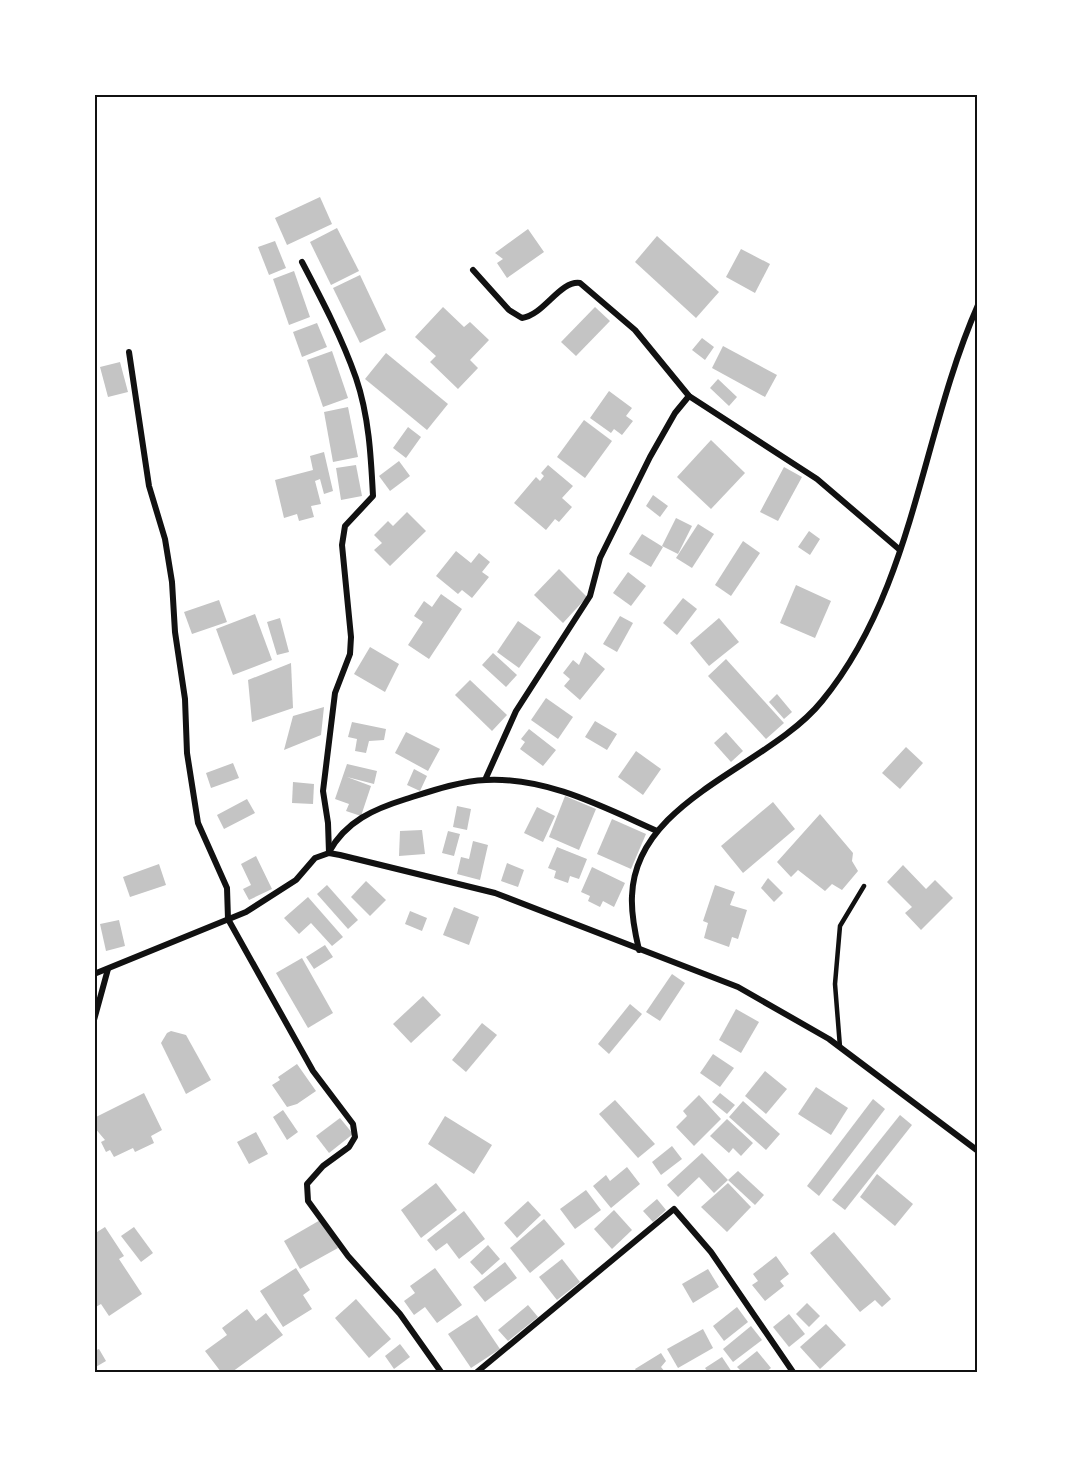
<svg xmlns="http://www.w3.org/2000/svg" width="1072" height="1467" font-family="'Exo 2',sans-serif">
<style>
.building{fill:#c4c4c4}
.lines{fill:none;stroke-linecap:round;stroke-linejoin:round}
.service{stroke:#111;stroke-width:4.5}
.minor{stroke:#111;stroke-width:6}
.neatline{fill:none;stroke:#111;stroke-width:2}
</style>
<rect width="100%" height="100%" fill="#fff"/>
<g class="building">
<polygon points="320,197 332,224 287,245 275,218"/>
<polygon points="337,228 359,271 331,285 310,242"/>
<polygon points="528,229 544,252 507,278 497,263 503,259 495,253"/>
<polygon points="657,236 719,292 696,318 635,262"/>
<polygon points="275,241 286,268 269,275 258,247"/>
<polygon points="741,249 770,264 755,293 726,277"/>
<polygon points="294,271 310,317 289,325 273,279"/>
<polygon points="360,275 386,330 360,343 333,288"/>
<polygon points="443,307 464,327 470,322 489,340 470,360 478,368 458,389 430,362 436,356 415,337"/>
<polygon points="595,307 610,321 576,356 561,342"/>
<polygon points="317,323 327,347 302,357 293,332"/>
<polygon points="702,338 714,347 705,360 692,350"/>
<polygon points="723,346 777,375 765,397 712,368"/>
<polygon points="332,351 348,398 323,407 307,360"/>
<polygon points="386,353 448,404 427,430 365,379"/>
<polygon points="120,362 128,392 108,397 100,367"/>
<polygon points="718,379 737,397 729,406 710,388"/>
<polygon points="609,391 632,408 626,416 633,421 622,435 614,429 611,433 590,418"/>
<polygon points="348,407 358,457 333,462 324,412"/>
<polygon points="584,420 612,441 585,478 557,457"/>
<polygon points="408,427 421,437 406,458 393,448"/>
<polygon points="711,440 745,473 711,509 677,477"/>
<polygon points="324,452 333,491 324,494 320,479 315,481 321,504 311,506 314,517 299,521 297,514 284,518 275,480 313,470 310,456"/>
<polygon points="399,461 410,476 390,491 379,476"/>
<polygon points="356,465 362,496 341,500 336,468"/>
<polygon points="548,465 573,486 562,498 572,507 559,522 555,519 546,530 514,503 536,477 540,481 544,476 541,473"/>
<polygon points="784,467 802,477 778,521 760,512"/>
<polygon points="653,495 668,506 660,517 646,506"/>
<polygon points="407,512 426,531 390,566 374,550 382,543 374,535 388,521 393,526"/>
<polygon points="676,518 692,526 678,554 662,546"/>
<polygon points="698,524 714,534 692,568 676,558"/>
<polygon points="809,531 820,539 810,555 798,547"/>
<polygon points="642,534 663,547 651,567 629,554"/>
<polygon points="743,541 760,553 731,596 715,585"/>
<polygon points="456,551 471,563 479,553 490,562 482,572 489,577 472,598 462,590 458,594 436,576"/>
<polygon points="559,569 587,597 563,623 534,595"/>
<polygon points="628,572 646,586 631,606 613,593"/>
<polygon points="796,585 831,601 815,638 780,623"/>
<polygon points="441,594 462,609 429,659 408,645 423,622 414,616 424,601 432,607"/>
<polygon points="683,598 697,609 677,635 663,623"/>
<polygon points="219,600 227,622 192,634 184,612"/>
<polygon points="255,614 272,660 233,675 216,629"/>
<polygon points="620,616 633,623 617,652 603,644"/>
<polygon points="280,618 289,652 277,655 267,622"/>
<polygon points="719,618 739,642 709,666 690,643"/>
<polygon points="518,621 541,637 519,668 497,652"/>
<polygon points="370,647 399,664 385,692 354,674"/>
<polygon points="585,652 605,669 580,700 564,686 570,679 563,673 573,660 579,665"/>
<polygon points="493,653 517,675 506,687 482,665"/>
<polygon points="726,659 784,723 766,739 708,676"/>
<polygon points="291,663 293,708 252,722 248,680"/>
<polygon points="470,680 507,715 492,731 455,695"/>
<polygon points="777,694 792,712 784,719 769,702"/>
<polygon points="546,698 573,717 558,739 531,720"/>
<polygon points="324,707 321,735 284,750 293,716"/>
<polygon points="595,721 617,734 607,750 585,737"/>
<polygon points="352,722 386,729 384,740 369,741 366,753 355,751 357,739 348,737"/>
<polygon points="529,729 556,750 543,766 520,749 525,742 521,739"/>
<polygon points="406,732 440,749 428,771 395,753"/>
<polygon points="726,732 743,751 731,762 714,743"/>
<polygon points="906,747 923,763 900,789 882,773"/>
<polygon points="636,751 661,769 643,795 618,777"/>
<polygon points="233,763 239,778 211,788 206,773"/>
<polygon points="347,764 377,771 374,784 347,777 371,786 361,816 346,811 349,804 335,799"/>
<polygon points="414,769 427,776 420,791 407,785"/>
<polygon points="293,782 314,784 313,804 292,803"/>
<polygon points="565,796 596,809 579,850 549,837"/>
<polygon points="247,799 255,813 224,829 217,815"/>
<polygon points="773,802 795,829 743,873 721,846"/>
<polygon points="457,806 471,809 467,830 453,827"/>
<polygon points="537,807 555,816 543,842 524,833"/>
<polygon points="820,814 853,853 852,861 858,871 842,890 832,884 825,891 798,870 791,877 777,862"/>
<polygon points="612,819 646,834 631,869 597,854"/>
<polygon points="422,830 425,854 399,856 400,831"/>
<polygon points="448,831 460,834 454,856 442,853"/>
<polygon points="473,841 488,845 480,880 457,874 461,857 469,859"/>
<polygon points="557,847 587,859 579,879 570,876 568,883 554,878 556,871 548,868"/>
<polygon points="256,856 272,889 249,900 243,889 251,885 241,864"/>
<polygon points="507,863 524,870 518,887 501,881"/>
<polygon points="159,864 166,885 130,897 123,877"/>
<polygon points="903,865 926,889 935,880 953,898 921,930 905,913 912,907 887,882"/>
<polygon points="592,867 625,883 614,907 603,901 600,907 588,901 590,896 581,892"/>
<polygon points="768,878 783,893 774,902 761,888"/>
<polygon points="366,881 386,900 370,916 351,897"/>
<polygon points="327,885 358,920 348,929 317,894"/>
<polygon points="715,885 735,892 730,905 747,910 738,939 732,937 729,947 704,938 708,923 703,921"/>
<polygon points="308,897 343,937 332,946 311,923 299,934 284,918"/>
<polygon points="454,907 479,917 469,945 443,935"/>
<polygon points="410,911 427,918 422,931 405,924"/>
<polygon points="119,920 125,946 106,951 100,924"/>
<polygon points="325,945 333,957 314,969 306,957"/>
<polygon points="302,958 333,1013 308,1028 276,973"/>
<polygon points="672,974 685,983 660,1021 646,1012"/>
<polygon points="423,996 441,1015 411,1043 393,1024"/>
<polygon points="630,1004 642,1014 609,1054 598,1044"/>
<polygon points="736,1009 759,1022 741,1053 719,1040"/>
<polygon points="482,1023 497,1035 466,1072 452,1060"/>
<polygon points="171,1031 186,1035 211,1080 186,1094 161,1043 167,1033"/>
<polygon points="713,1054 734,1068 720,1087 700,1073"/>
<polygon points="297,1064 316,1091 297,1104 287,1107 272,1085 280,1080 278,1077"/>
<polygon points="765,1071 787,1089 766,1114 745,1096"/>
<polygon points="816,1087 848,1108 831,1135 798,1114"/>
<polygon points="144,1093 162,1130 151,1136 154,1143 135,1152 133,1148 114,1157 110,1150 106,1152 101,1142 105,1140 94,1127 94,1118"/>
<polygon points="720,1093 735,1105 727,1114 712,1102"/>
<polygon points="699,1095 721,1119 694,1146 676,1127 687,1116 683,1111"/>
<polygon points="873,1099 885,1109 819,1196 807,1186"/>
<polygon points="615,1100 655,1144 638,1158 599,1114"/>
<polygon points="743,1101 780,1134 766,1150 729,1117"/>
<polygon points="283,1110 298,1132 287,1140 273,1117"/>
<polygon points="900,1115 912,1125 845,1210 832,1200"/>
<polygon points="445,1116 492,1145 474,1174 428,1144"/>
<polygon points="340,1118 353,1134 329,1153 316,1136"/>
<polygon points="727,1119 753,1143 741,1156 733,1148 729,1153 710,1136"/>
<polygon points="256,1132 268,1154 249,1164 237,1142"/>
<polygon points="672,1146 682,1159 661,1175 652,1162"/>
<polygon points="702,1153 728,1180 714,1193 699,1177 678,1197 667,1185"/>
<polygon points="627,1167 640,1184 611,1208 593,1186 606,1175 610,1181"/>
<polygon points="738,1171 764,1195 755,1205 728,1180"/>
<polygon points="877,1174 913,1204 895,1226 860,1197"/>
<polygon points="436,1183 457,1210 421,1238 401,1210"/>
<polygon points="728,1183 751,1207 727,1232 701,1207"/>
<polygon points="586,1190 601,1210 575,1229 560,1209"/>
<polygon points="657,1199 666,1210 653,1222 643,1211"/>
<polygon points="528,1201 541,1215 517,1238 504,1223"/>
<polygon points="614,1210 632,1230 612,1249 594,1229"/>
<polygon points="464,1211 485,1239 459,1259 447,1243 436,1251 427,1240"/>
<polygon points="322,1219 338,1248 300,1269 284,1241"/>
<polygon points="544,1219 565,1244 530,1273 510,1248"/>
<polygon points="105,1227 124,1256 119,1259 142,1294 109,1316 101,1304 94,1308 94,1234"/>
<polygon points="134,1227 153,1253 141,1262 121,1236"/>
<polygon points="834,1232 891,1299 882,1307 875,1300 860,1312 810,1253"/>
<polygon points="488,1245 500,1259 482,1275 470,1262"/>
<polygon points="776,1256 789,1274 780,1281 784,1286 765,1301 752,1285 758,1281 753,1274"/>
<polygon points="562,1259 580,1282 557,1300 539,1277"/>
<polygon points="505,1262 517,1278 485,1302 473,1287"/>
<polygon points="296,1268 310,1290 303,1295 312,1309 283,1327 260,1291"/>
<polygon points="435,1268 462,1305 437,1323 425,1307 414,1315 404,1301 415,1293 410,1286"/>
<polygon points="708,1269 719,1287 693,1303 682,1284"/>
<polygon points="356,1299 391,1339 369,1358 335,1318"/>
<polygon points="807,1303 820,1316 809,1327 796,1314"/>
<polygon points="528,1305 538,1317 508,1341 498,1330"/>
<polygon points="737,1307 748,1322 724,1341 713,1326"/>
<polygon points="247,1309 256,1321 266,1313 283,1335 232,1372 221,1372 205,1351 227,1335 222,1328"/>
<polygon points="789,1314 805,1334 789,1347 773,1327"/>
<polygon points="477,1315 500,1349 471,1368 448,1334"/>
<polygon points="826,1324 846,1345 820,1369 800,1347"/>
<polygon points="751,1326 762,1340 733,1362 723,1349"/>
<polygon points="703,1329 713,1348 678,1368 667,1349"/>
<polygon points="400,1344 410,1357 394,1369 385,1356"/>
<polygon points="99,1349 106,1361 94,1368 94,1351"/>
<polygon points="757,1351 771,1368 766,1372 742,1372 737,1367"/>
<polygon points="661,1353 666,1361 661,1367 665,1372 637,1372 635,1369"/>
<polygon points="722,1357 732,1372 708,1372 705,1368"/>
</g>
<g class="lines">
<polyline class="service" points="840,1047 835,984 840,926 864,886"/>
<g class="minor">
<path d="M 302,262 C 322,300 342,338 356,378 C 369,416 371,457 373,496 L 345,526 L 342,545 L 351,637 L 350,654 L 335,693 L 323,791 L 328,823 L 329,853"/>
<path d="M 473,270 L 509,310 L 522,318 C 544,315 560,280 580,283 L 635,330 L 689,396 L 817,479 L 900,550"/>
<polyline points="129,352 149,486 165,539 172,582 175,632 185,699 187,753 198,823 227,888 228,919 313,1071 353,1124 355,1137 349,1147 323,1166 307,1184 308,1201 348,1256 400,1314 441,1372"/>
<polyline points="485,780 516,711 590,596 600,558 650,457 675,413 689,396"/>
<path d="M 329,852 C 346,821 374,809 406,799 C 431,791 460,781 486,780 C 547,777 603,807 657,831"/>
<path d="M 639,950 C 635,933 631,914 632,896 C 635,799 769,767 822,701 C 914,589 921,434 978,305"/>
<polyline points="94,974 246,912 296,880 315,858 329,853 340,855 495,893 738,987 829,1039 978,1151"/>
<polyline points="94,1020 108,969"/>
<polyline points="477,1372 674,1209 711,1252 793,1372"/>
</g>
</g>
<rect width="1072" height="1467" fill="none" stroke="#ffffff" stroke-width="192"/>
<rect x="96" y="96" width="880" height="1275" class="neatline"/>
</svg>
